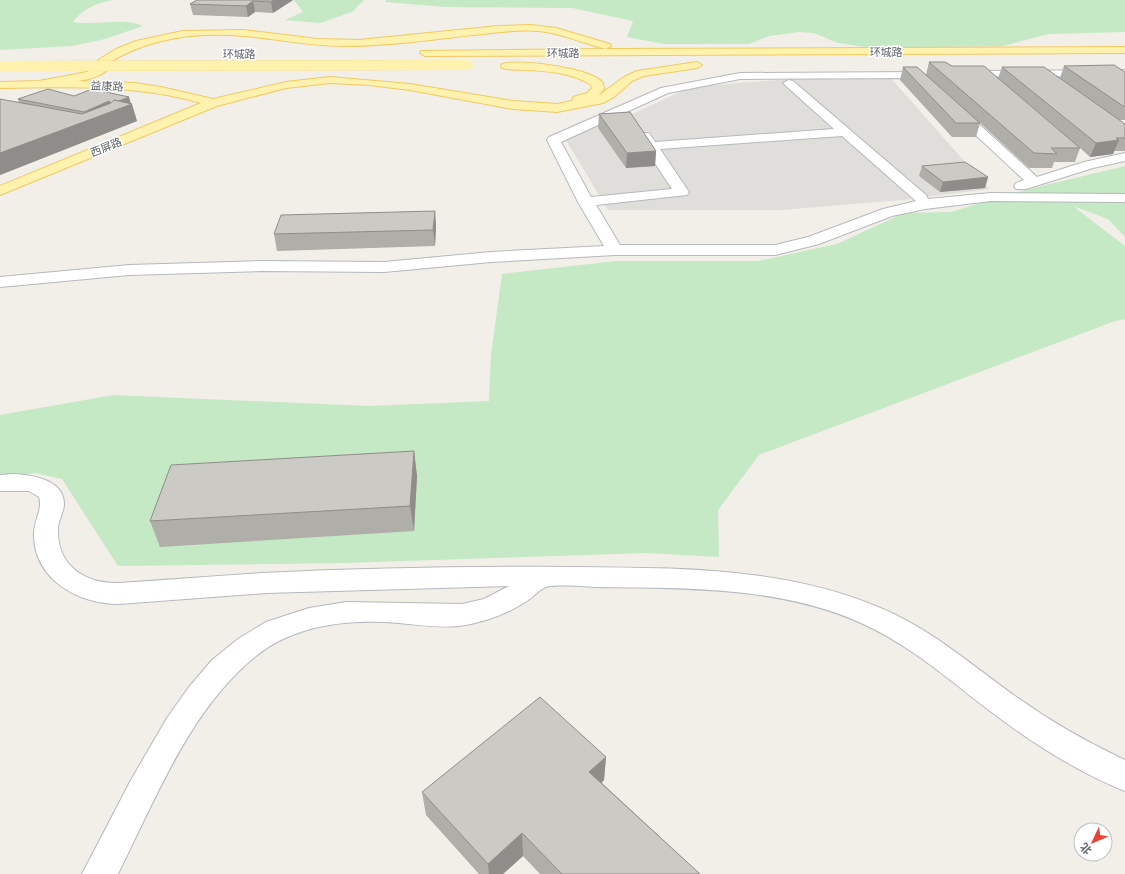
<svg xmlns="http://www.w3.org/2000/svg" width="1125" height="874" font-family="'Fira Sans Condensed','Noto Sans SC',sans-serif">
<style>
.industrial{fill:#e0deda}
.green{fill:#c5e8c5}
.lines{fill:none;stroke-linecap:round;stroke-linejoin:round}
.minor-casing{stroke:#b5b8bc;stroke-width:2}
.major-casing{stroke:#f2c960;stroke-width:2}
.minor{fill:#fff;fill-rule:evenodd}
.major{fill:#fff2af;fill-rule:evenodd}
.major-bridge-casing{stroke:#f2c960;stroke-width:10;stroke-linecap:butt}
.major-bridge{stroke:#fff2af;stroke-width:10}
.wall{fill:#afaea9}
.shaded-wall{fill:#8f8d8a}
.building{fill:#cccac5;stroke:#8f8d8a}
.labels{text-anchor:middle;stroke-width:3;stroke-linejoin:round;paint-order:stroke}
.far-street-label{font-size:11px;fill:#5f6368;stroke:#fff}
</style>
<rect width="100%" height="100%" fill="#f1efe8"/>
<polygon class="industrial" points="889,76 989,189 902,200 782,210 608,210 566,140 590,129 630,115 691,87 790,79"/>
<g class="green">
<path d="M 0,0 L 113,0 C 97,3 83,8 73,22 C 95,26 124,17 143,26 L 105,39 L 72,46 L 0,50 Z"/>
<polygon points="294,0 364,0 352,12 320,23 285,20 303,12"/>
<polygon points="386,0 1125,0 1125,32 1049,34 1003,46 873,48 838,43 814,33 799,32 769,36 749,44 664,44 627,37 633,21 572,8 445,7 385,2"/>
<polygon points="1125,166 1125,237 1108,219 1073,206 1125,246 1125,319 1115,321 759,455 718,510 719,557 646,553 343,563 118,566 62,479 35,473 0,477 0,415 113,395 369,406 489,401 491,355 502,274 616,261 758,261 837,244 904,213 951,212 1013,193"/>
</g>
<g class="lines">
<g class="minor-casing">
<g id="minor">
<polygon points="1125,70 1125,76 964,77 958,74 964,71"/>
<path d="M 918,72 C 924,73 930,79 934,84 L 932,86 L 924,86 L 915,78 L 740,79 L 668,93 L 561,142 L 591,197 L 672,189 L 637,136 L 639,133 L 649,133 L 655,142 L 834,129 L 785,85 L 783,83 L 789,80 L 793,81 L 926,195 L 928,199 L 991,193 L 1125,194 L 1125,202 L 991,201 L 925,209 L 892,216 L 819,244 L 775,255 L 615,255 L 491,262 L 384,272 L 261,271 L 129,275 L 0,287 L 0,277 L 129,265 L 261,261 L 384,262 L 491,252 L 604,246 L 578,202 L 547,140 L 549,137 L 661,88 L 740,73 ZM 842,136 L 916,201 L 883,209 L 808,237 L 775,245 L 620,245 L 596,205 L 687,195 L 689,192 L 660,149 Z"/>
<polygon points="956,106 960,107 1037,177 1084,162 1125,153 1125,161 1093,168 1026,189 1016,189 1014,186 1016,183 1024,180 952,113 950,110"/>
<path d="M 13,474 C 31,475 64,479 64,504 C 64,512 59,519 58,527 C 56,565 84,584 119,583 C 167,580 214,576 262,573 C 366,568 471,566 575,567 C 677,568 782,567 878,607 C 930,628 970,664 1015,696 C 1050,721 1087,742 1125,760 L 1125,791 C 1077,772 1031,742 990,711 C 948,679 910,645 861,623 C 779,586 682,588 594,587 C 584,586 553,584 546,587 C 540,589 533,597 527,601 C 507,614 483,623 459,626 C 439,628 419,625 399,623 C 350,619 296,624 256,656 C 190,709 155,800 118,874 L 82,874 L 131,780 L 167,718 L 189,687 L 212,660 L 238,639 L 266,622 L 309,608 L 346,602 L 462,604 L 484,599 L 509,586 L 266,593 L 119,604 C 78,604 33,579 34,533 C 34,521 43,509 39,497 L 29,491 L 0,491 L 0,475 Z"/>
</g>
</g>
<g class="major-casing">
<path id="major" d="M 531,25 L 556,28 L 610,44 L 611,46 L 606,49 L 1125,47 L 1125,53 L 425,56 L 420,53 L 421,51 L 606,49 C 584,44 562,33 539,31 C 517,29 494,33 473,35 C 430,40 386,46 343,46 C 310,46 277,39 244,36 C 197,32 148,38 107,64 L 106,65 L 109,68 C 101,77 89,79 78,81 L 135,83 L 161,87 L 213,99 L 286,82 L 330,77 L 410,84 L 513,101 L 557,104 L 572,101 L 573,97 L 587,93 L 592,88 L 591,85 C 567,69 534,71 506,69 L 502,68 L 501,66 L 502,64 C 520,59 592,68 603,83 L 604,89 L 598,96 L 624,77 L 637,71 L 697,62 L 702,65 L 697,68 L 644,76 L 632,81 L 614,97 L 603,103 L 557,112 L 513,109 L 410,90 L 369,85 L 330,83 L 286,88 L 217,106 L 0,195 L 0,186 L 201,103 C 136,84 67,87 0,88 L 0,82 L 39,81 L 87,72 L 100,59 L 116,49 L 136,41 L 183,31 L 243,30 L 318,39 L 359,40 L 498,26 Z"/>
</g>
<use href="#minor" class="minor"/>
<use href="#major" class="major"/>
<g class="major-bridge-casing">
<polyline id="major-bridge" points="0,66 468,65"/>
</g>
<use href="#major-bridge" class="major-bridge"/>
</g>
<g class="wall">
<polygon points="197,0 293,0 273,13 255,12 248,17 193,15 190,4"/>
<polygon points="929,62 952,66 998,78 1002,67 1060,78 1064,66 1125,72 1125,120 1119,120 1125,124 1125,151 1114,151 1113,154 1090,157 1080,148 1075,162 1054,162 1052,168 1029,168 980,123 976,137 952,137 900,80 903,67 926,75"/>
<polygon points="74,96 130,103 137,121 0,175 19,103 18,99"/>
<polygon points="599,114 656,151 655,166 626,168 598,128"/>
<polygon points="922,166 988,177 985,188 940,192 919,176"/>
<polygon points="435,211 436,227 435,246 277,251 274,234"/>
<polygon points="414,451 417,476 414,531 160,547 150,521"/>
<polygon points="606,757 604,780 602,783 700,874 540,874 523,856 503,874 479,874 426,815 422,792"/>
</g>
<g class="shaded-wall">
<polygon points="274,0 293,0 273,13 271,2"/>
<polygon points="253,1 255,12 248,17 246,6"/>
<polygon points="129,97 131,104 132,104 137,121 0,175 0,153 86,120 84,112 109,101 111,111 113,103"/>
<polygon points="1119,140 1113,154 1090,157 1096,143"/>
<polygon points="656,151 655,166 626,168 627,153"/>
<polygon points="988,177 985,188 940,192 943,182"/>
<polygon points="435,211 436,227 435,246 433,230"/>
<polygon points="414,451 417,476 414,531 410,506"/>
<polygon points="606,757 604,780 588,795 589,772"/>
<polygon points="522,833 523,856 503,874 489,874 488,864"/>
</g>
<g class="building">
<polygon points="197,0 274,0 271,2 253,1 246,6 190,4"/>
<polygon points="929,62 945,62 952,66 984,66 1080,148 1051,148 1057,154 1034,153"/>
<polygon points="1114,65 1125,72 1125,106 1123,106 1064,66"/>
<polygon points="903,67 917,67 980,123 956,123"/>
<polygon points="1002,67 1044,67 1125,124 1125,138 1116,138 1119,140 1096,143"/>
<polygon points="48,89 74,96 92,89 129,97 119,101 114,100 111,103 109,101 84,112 18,99"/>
<polygon points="0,99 82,114 111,103 114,100 132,104 0,153"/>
<polygon points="630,112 656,151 627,153 599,114"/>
<polygon points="965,162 988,177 943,182 922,166"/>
<polygon points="435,211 433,230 274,234 281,215"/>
<polygon points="414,451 410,506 150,521 171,465"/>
<polygon points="540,697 606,757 589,772 700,874 562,874 522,833 488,864 422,792"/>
</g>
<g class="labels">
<g class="far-street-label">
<text x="886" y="56">环城路</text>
<text x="563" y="57">环城路</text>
<text x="239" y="58">环城路</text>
<text transform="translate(107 86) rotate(3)" y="4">益康路</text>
<text transform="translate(106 147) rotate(-22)" y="4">西屏路</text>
</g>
</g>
<g transform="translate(1093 842) rotate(226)"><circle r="19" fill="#ffffff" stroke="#bfc1c3"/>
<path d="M0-3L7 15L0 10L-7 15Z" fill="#ea4335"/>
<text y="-6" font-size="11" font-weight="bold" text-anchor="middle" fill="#5f6368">北</text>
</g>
</svg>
